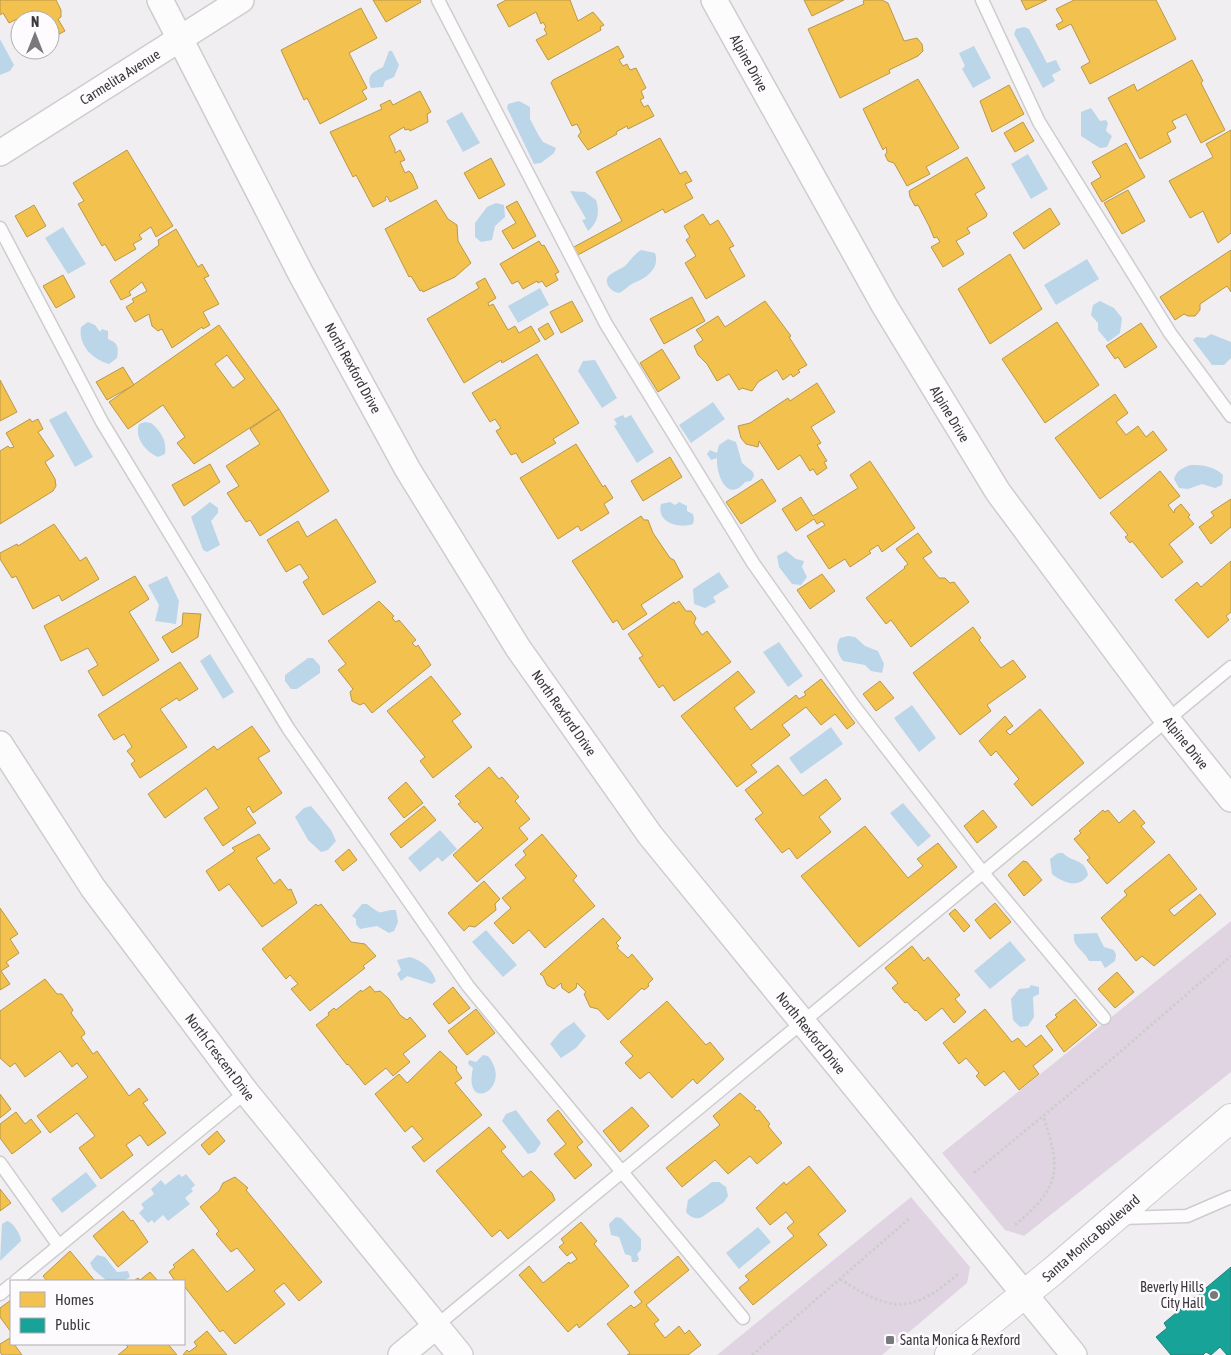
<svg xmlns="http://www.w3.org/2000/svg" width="1231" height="1355" font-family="'Asap Condensed',sans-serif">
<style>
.green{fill:#e0d4e3}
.water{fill:#bbd6e8}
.homes{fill:#f2c14e;stroke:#ba9848;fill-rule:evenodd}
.public{fill:#17a398;stroke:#21837c}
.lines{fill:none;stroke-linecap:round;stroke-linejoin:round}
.service-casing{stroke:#cfcccf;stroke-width:15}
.minor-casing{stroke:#cfcccf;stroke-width:28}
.primary-casing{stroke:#cfcccf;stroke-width:30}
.path{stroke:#cecdce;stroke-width:3;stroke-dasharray:2.5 2.5;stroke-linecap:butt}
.service{stroke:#fdfcfd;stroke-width:12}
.minor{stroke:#fdfcfd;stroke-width:25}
.primary{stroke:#fdfcfd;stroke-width:28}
.poi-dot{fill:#79787a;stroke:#fefbff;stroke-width:2}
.labels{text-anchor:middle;stroke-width:5;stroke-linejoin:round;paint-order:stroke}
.street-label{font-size:14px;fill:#39383a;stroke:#fefbff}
.poi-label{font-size:14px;fill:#39383a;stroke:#fefbff;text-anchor:end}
</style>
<rect width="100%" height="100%" fill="#f1eef2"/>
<g class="green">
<polygon points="1231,921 1231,1072 1024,1236 1005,1230 942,1153"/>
<polygon points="911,1197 970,1267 967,1283 882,1355 717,1355"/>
</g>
<g class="water">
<polygon points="1024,27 1029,29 1047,63 1056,60 1061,70 1052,75 1055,81 1043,88 1014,34 1016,29"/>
<polygon points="0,39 14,65 10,71 0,75"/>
<polygon points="974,46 991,78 973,88 962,69 965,66 959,53"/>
<path d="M 389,51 L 392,51 L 399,65 L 394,77 L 385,81 L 383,87 L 371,88 C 366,75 373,72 383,67 Z"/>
<polygon points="519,101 530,107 530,119 539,136 543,142 556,148 554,153 541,163 534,164 507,108 508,104"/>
<polygon points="1091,108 1100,121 1106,120 1108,123 1106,131 1112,136 1107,147 1100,148 1081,136 1081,112"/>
<polygon points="462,112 480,143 463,152 446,121"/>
<polygon points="1028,154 1048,189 1031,199 1011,164"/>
<path d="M 570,191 L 585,192 L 596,200 C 600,212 598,223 588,231 L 582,220 L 586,219 Z"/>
<polygon points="496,203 504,205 505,217 495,226 492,240 481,242 475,237 475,223 487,207"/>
<polygon points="63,227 86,264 68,274 45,238"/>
<path d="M 641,250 L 655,253 C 660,267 648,277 636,282 C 629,284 626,290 619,293 C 615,292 612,291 609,287 C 600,274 620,271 626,265 C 631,259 634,255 641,250 Z"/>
<polygon points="1087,259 1099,279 1056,305 1044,285"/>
<polygon points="540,288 549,305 518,323 508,306"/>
<polygon points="1100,301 1114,308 1122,318 1120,333 1108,342 1098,330 1098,323 1091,315 1093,305"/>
<path d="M 88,322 L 95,325 L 100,332 L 102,329 L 108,331 L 108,339 C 118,343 119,347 117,358 L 109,364 C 92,359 78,345 81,327 Z"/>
<polygon points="1211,334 1231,342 1231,358 1224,365 1212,365 1193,340 1196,337 1205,338"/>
<polygon points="595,360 617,398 602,408 578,371 583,361"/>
<polygon points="713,402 725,419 691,443 679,425"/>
<polygon points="66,411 93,457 75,467 49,420"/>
<polygon points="623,415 625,418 631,415 654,452 637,463 614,426 617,424 614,419"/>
<path d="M 145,422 L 151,423 C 161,431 167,441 165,454 L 158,457 C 146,452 134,438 139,424 Z"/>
<path d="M 728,439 L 736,442 L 742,463 L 753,472 L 754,476 L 751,481 L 745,482 C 727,504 716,474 717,458 L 711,460 L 707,454 L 710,450 L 717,453 L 719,445 Z"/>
<path d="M 1191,465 C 1203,465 1214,466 1223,475 L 1222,485 L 1215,488 L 1202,484 L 1188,489 L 1179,488 L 1174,479 C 1177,470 1182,468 1191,465 Z"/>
<polygon points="210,502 218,508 218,513 211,521 220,545 207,552 203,550 191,517"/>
<path d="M 670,502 L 675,505 L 679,502 L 687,506 L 687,511 L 693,514 L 694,519 L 693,524 C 679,529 656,523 661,504 Z"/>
<polygon points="786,551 796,559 804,561 802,567 807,577 801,585 792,584 779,567 777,556"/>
<polygon points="719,572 729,587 713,597 716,602 705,608 694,604 693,589"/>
<polygon points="167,576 179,601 176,624 155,621 159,605 148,585"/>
<path d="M 848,636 L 855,637 L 865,646 L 878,651 L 884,664 L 882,673 L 871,671 L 865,665 L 843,661 C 837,653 835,646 840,638 Z"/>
<polygon points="779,642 803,676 788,687 763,652"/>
<polygon points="210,654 234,692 223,699 200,661"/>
<polygon points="308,658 313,658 320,666 320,673 297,689 291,689 285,681 285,675"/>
<polygon points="912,705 936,738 919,752 894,718"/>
<polygon points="831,727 843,744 801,774 789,758"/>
<polygon points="903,803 931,836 918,847 890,813"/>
<polygon points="311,806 331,830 336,841 328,850 321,852 308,840 295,817 304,808"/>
<polygon points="440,830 457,849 442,862 438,857 420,872 408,858"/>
<path d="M 1058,853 L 1063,853 C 1072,863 1085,858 1088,875 C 1079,889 1063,883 1052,874 L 1050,859 Z"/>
<path d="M 362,904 L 367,904 C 386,918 376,910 396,910 L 398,922 L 394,931 L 389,933 L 377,926 L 360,929 L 356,924 L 356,919 L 352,916 Z"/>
<polygon points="486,930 517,965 503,977 472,942"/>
<path d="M 1097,933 L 1104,947 L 1114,950 L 1116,955 L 1115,961 L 1105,968 L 1101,961 L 1089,961 C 1084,950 1072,947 1074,934 Z"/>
<polygon points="1010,941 1026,960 990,989 974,971"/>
<path d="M 410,957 C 423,961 432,969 436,981 L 432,984 L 407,976 L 401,981 L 397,974 L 401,970 L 397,960 Z"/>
<polygon points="1031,985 1039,987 1039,994 1033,997 1034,1017 1028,1026 1020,1027 1013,1020 1011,999 1019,989 1029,988"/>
<polygon points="574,1022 586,1036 576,1048 561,1058 550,1044 561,1031"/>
<path d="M 483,1055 L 488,1056 C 515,1089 462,1115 473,1068 L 468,1064 L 469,1060 L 476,1062 Z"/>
<polygon points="516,1110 541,1143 535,1152 528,1154 502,1121 506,1114"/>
<polygon points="86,1172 97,1186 62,1213 51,1199"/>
<polygon points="179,1174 182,1177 186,1174 195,1185 191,1189 193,1191 185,1198 190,1204 168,1221 163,1215 154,1223 152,1220 148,1223 139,1213 144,1208 141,1204 154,1194 151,1189 161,1180 165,1185"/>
<path d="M 712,1182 L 719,1182 L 726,1187 L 728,1196 L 724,1202 L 702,1217 C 696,1220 690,1217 686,1212 L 688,1200 Z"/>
<polygon points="616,1217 621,1218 641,1239 641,1250 637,1254 639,1259 637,1262 632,1262 631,1256 625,1254 619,1237 611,1235 609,1224"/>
<path d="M 7,1221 C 13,1222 21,1235 21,1241 L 0,1261 L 2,1224 Z"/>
<polygon points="758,1227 771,1242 739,1269 726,1253"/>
<polygon points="97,1255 105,1257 117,1272 128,1271 130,1277 123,1281 107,1281 93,1269 90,1263"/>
</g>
<g class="homes">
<polygon points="0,0 56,0 61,10 61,17 58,19 65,31 50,39 50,20 20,20 19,18 9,23 3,13 0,15"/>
<polygon points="373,0 420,0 421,2 386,22"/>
<polygon points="506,0 570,0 578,21 593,12 604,25 600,27 601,30 548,60 536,40 547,34 544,29 546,27 543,22 541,24 536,12 509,27 497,5"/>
<polygon points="804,0 844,0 812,16"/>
<polygon points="865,0 882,0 888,3 904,41 917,38 922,44 923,51 918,56 889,70 890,73 840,98 808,29 864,4 863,1"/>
<polygon points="1021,0 1047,0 1026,10"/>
<polygon points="1074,0 1156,0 1176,39 1090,84 1081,67 1090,62 1071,24 1059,30 1056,25 1063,21 1056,9"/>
<polygon points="361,8 377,38 349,53 367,88 362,91 367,99 320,124 307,98 304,100 281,50"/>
<polygon points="618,46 624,57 619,60 623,66 627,64 630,70 636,68 646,88 641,91 644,98 640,100 644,107 648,105 654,116 628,129 627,126 616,132 617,134 588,150 578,136 581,132 577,124 572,126 551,83 553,80"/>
<polygon points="1192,60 1203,81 1201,83 1225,130 1201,143 1186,114 1172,121 1176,128 1167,133 1171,142 1140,159 1108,98 1134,84 1137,91"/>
<polygon points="918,79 959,148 926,167 930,174 907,186 894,163 888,161 885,155 887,152 886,147 883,150 863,109"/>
<polygon points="1009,85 1024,114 992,132 980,101"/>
<polygon points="420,91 431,112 427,114 428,122 410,131 409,129 405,130 404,127 389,136 395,149 395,153 400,150 405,160 400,162 405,173 409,171 412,174 418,188 390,202 387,196 385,198 386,200 373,207 356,175 353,177 330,132 382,109 380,105 390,100 393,105"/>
<polygon points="1023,122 1034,141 1015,152 1004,133"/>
<polygon points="1231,130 1231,233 1218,243 1203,211 1190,218 1169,181 1213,157 1206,144"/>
<polygon points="660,138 680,174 686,171 692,181 685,184 693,198 665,213 663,209 576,256 572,248 622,221 596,172"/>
<polygon points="1126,143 1145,177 1102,202 1091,183 1101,177 1092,162"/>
<polygon points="127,150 173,226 156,237 151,227 139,235 142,239 133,244 136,249 115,261 105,244 102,246 78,204 84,201 73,183"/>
<polygon points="967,157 985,188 975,194 987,214 986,217 967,228 970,233 956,241 964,254 943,267 931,247 940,242 937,237 934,238 929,226 918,205 915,206 910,197 909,191"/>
<polygon points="491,158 505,185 479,199 464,173"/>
<polygon points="1128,190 1145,221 1122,234 1104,203"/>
<polygon points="436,200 448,219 457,225 458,241 471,263 455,277 423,292 422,290 420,291 411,276 409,277 385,229"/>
<polygon points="517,201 536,236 513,249 502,231 516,223 506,207"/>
<polygon points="34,205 46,226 27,237 15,216"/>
<polygon points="1050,208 1060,224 1024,249 1013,233"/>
<polygon points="703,214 710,225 718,220 734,246 729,248 745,276 706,299 685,263 696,256 686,240 690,237 684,226"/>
<polygon points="176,229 198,267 202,264 209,276 204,278 219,304 203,312 210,325 203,329 202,327 172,348 162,329 158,331 152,326 149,314 135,322 126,307 134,302 132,299 147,291 142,282 129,292 131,295 121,300 110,281 159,245 158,240"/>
<polygon points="539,241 542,246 544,245 559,272 555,274 558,280 546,287 542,281 538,283 537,281 523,289 518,281 512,284 500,264"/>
<polygon points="1231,250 1231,292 1227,286 1200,304 1200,310 1195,316 1188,316 1184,314 1175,320 1160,297"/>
<polygon points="1010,254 1042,309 990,344 958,289"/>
<polygon points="63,275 75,297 56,308 43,286"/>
<polygon points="485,278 496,298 488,303 489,306 493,304 508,330 515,326 519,333 531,326 540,341 502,363 501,360 464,383 427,319 479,288 476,283"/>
<polygon points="692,297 705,321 664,344 650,319"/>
<polygon points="572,301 583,321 561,333 550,312"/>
<polygon points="765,301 791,336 789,337 807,365 798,370 800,372 793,377 791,374 783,380 777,370 758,382 752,391 742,388 739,390 729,374 717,381 707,364 698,355 694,346 703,340 696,330 718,316 725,327"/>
<polygon points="1057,322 1099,385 1045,423 1002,359"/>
<polygon points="548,323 554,334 545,340 538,329"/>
<polygon points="1141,323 1157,347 1125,368 1118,357 1115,359 1106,346"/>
<path d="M 219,325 L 279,409 L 194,464 L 177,443 L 185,437 L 163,405 L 128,429 L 109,402 ZM 227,355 L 245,379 L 233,388 L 215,364 Z"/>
<polygon points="662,349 680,378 658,392 640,363"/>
<polygon points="537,354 579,423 553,439 556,443 522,463 516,453 511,455 496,431 501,428 495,419 490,422 472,393"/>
<polygon points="123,367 134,385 107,400 96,382"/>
<polygon points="0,380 17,412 0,421"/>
<polygon points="817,383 835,412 811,427 821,443 817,445 827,461 824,462 827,468 817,475 813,469 810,471 800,455 778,470 759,441 758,447 746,444 741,438 738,426 750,423 788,398 790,401"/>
<polygon points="1115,394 1128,413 1116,422 1126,435 1138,426 1146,437 1153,431 1167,450 1100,499 1055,438"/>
<polygon points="279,409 329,491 260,536 250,520 246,522 227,493 239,486 226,466 260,444 250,429"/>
<polygon points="30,419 32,422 38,419 43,429 38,432 54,456 45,462 55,479 56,486 53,491 0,524 0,451 8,446 10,448 14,447 6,433"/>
<polygon points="576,444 603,487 605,485 613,498 604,504 609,513 581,531 578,526 558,539 520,478"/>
<polygon points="670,457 682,477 643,501 631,481"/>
<polygon points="870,461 915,528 882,552 878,545 869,551 871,553 850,567 845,559 829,569 807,536 825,525 822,521 817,524 814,519 796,531 782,509 801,497 813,516 858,488 850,475"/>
<polygon points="210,464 220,482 184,506 172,485"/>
<polygon points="1160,471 1180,496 1168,505 1174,513 1175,509 1181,504 1190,515 1188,517 1194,524 1169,544 1183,562 1162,578 1132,541 1130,543 1125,537 1128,535 1110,513"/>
<polygon points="762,479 776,501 741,524 726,502"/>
<polygon points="1231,499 1231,527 1211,544 1199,527 1214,516 1211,512"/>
<polygon points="641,516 644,520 648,520 653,533 670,558 674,560 683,577 641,605 647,614 623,630 617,620 613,623 572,561"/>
<polygon points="336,519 376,582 323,615 303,582 309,578 300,564 286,572 267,540 298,521 307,537"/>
<polygon points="54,524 80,561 86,557 99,579 62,601 59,595 33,609 16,576 12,578 0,559 0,553 17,544 18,546"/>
<polygon points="918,533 932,552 923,558 939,578 945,578 950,583 954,582 969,602 911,647 891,620 886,624 866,598 905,568 904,567 908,564 896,549"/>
<polygon points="1231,561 1231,612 1226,616 1229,620 1208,638 1175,600 1197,582 1201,587"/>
<polygon points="822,574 835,591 810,609 797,590"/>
<polygon points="135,576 149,599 129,612 159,660 103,696 88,671 98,665 88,648 61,661 44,626"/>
<polygon points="379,601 394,616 392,618 396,622 399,620 416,640 412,643 416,647 418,645 431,665 372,713 364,703 360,705 352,701 350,692 353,689 338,670 346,664 328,641"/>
<polygon points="679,601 686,611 691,611 696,618 694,623 702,635 707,631 731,662 674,701 663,685 659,688 639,658 643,656 628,634 674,602 675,604"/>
<polygon points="183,613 201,614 198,637 172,653 162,637 182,625"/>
<polygon points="973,627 981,638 979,640 1001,668 1013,660 1026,677 987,705 991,711 960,735 913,673"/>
<polygon points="180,662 198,689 179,701 177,698 160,709 187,747 140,778 131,764 135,761 127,751 132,747 124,734 114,740 98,715"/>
<polygon points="738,671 755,692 734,708 751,730 796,695 799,699 806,695 804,692 821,679 855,723 847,729 835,714 821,725 806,707 782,725 790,735 751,765 757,772 737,787 681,716"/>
<polygon points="431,676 461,714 452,721 472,747 433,778 420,761 425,757 387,711"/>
<polygon points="880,681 894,698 876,711 863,694"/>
<polygon points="1040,709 1084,763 1032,806 1014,784 1019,779 996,751 991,756 979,741 1005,716 1013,726 1006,731 1010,735"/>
<polygon points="252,726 270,751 258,758 282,793 253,813 249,806 246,809 256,823 223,846 204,818 219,808 206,788 165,818 148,794 214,746 217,750"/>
<polygon points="778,765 803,796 826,779 841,799 819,817 831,832 797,859 789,848 782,853 755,819 763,813 745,790"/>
<polygon points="489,767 499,779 502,777 519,797 515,801 530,819 519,828 528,839 477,882 453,855 483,828 477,821 475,823 458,804 461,802 455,796"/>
<polygon points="406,782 423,803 404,818 388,798"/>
<polygon points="424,806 436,820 401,848 390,834"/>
<polygon points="983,810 997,827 977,843 964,826"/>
<polygon points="1103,810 1105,812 1108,810 1119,823 1134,810 1145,823 1141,826 1155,842 1107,884 1087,860 1090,858 1074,839 1081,833 1079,831"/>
<polygon points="865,826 908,878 923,866 917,859 938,843 957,867 859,947 801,876"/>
<polygon points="259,834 270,849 256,858 274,884 280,879 288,890 291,889 297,903 262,927 229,884 219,891 206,871 235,851 232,848"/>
<polygon points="542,834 577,876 573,880 595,906 545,948 529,930 513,944 494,923 511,908 502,898 526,878 515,865 526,855 523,851"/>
<polygon points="349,849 357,860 343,871 335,861"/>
<polygon points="1169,854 1197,889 1169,910 1174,916 1200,894 1216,914 1154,966 1142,956 1136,961 1101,918 1127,895 1124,891"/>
<polygon points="1023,861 1027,862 1042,880 1024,896 1008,875"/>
<polygon points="484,881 500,899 495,904 496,910 475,927 469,926 464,931 448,913"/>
<polygon points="995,903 1011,922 990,939 975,920"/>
<polygon points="316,904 318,906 321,904 351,942 365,944 376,956 363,966 365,968 310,1011 291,989 298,984 290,975 286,979 262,949"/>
<polygon points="0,908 18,934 10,939 19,953 6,962 9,966 1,971 10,984 0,990"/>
<polygon points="955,909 970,926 964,932 949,914"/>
<polygon points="603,918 621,938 616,943 619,946 617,948 628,958 632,954 653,979 648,984 649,986 644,990 642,988 608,1020 598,1009 590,1007 584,994 586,992 577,983 576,988 569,993 562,988 561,983 554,989 547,985 543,976 540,974"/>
<polygon points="912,946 924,961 928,957 960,995 955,999 966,1012 954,1023 942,1008 926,1021 916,1010 915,1011 907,1002 905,1003 892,988 898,983 885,968"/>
<polygon points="1117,972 1134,992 1115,1008 1098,989"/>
<polygon points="45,979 57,994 62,994 73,1010 71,1013 84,1031 85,1034 81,1037 93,1054 97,1051 129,1096 139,1088 148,1100 143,1103 166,1133 148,1146 140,1135 126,1145 133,1155 101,1179 79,1148 95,1136 77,1113 50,1133 37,1116 88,1077 77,1063 72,1067 60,1051 25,1077 15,1063 10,1067 0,1058 0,1011"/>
<polygon points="370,986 375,992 380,991 389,999 400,1015 407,1020 410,1017 426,1036 403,1054 410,1062 393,1076 386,1068 365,1085 348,1064 347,1065 316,1025 329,1015 328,1013 334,1008 336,1010 361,990 362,992"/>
<polygon points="453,987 470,1008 449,1024 433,1004"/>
<polygon points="1075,999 1097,1025 1064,1052 1046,1026 1057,1017 1055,1015"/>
<polygon points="667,1001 706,1045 710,1042 724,1059 697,1084 693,1079 672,1098 649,1072 640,1079 625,1063 633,1056 620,1042"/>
<polygon points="476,1009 495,1033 467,1055 448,1031"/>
<polygon points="985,1009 1012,1042 1018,1038 1026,1047 1041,1035 1053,1050 1033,1066 1039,1074 1019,1090 1004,1071 985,1086 976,1076 979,1073 966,1058 959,1064 943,1043"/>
<polygon points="440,1051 457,1067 456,1070 462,1078 455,1083 482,1115 424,1162 412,1147 423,1139 412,1126 405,1132 375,1094 399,1074 407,1083"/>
<polygon points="740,1093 756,1107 754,1109 757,1111 759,1110 770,1124 768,1126 782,1143 757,1164 750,1156 728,1174 715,1160 682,1187 666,1168 720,1125 713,1116"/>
<polygon points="0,1094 11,1109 0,1118"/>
<polygon points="632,1107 649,1126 620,1152 603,1131"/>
<polygon points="558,1110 583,1142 577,1147 592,1165 575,1179 554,1154 566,1144 547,1120"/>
<polygon points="16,1112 25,1124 31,1119 41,1132 12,1154 0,1138 0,1124"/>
<polygon points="489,1127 506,1147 501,1151 523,1177 531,1171 552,1193 555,1200 508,1239 500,1230 492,1237 436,1171"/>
<polygon points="217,1131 225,1141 209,1155 201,1145"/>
<polygon points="809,1166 846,1211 818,1234 827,1245 753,1305 739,1288 749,1280 745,1276 794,1236 787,1228 794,1222 786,1212 770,1225 756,1208 784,1182 786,1185"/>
<polygon points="235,1177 248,1188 246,1190 322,1282 299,1301 284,1283 274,1291 285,1304 235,1344 223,1330 220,1332 184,1286 184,1281 175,1281 169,1272 175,1267 173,1265 193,1249 227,1292 255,1270 237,1248 231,1252 216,1234 219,1231 200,1207 219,1191 223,1183"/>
<polygon points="0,1189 11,1203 0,1211"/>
<polygon points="123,1211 131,1221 133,1220 148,1242 118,1267 93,1236"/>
<polygon points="581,1222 597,1241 594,1244 629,1286 579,1328 577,1324 568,1332 519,1275 529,1266 543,1283 569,1262 570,1264 577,1259 572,1252 567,1256 559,1247 564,1243 561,1239"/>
<polygon points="70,1251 95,1281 47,1281 43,1276"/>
<polygon points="678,1256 689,1270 646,1305 659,1320 654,1324 665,1338 679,1326 685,1334 689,1330 701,1345 688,1355 627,1355 630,1353 607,1324 631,1305 634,1308 642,1302 634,1292"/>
<polygon points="150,1272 158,1281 134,1281 138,1278 140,1280"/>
<polygon points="11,1300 11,1332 0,1317 0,1308"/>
<polygon points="207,1331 227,1355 183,1355 187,1350 189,1352 197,1346 194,1342"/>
<polygon points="10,1338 11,1344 14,1344 22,1355 2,1355 0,1352 0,1344"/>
<polygon points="125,1344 168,1344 177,1355 118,1355 128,1347"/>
</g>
<polygon class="public" points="1231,1267 1231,1355 1227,1355 1220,1347 1211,1355 1206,1352 1203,1355 1171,1355 1156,1337 1167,1328 1164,1323"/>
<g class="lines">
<g class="service-casing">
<g id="service">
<polyline points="438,0 606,324 753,563 854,706 984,874 1104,1018"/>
<polyline points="982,0 1039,122 1170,333 1231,416"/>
<polyline points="0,228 102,422 288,728 468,986 743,1318"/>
<polyline points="0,1163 59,1246"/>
<polyline points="1121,1218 1187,1216 1231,1197"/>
<polyline points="16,1281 246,1092"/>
<polyline points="0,1294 11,1285"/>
<polyline points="436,1326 1231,667"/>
</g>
</g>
<g class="minor-casing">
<g id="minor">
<polyline points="160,0 301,274 408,470 518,648 650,835 1074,1355"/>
<polyline points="714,0 884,305 998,492 1166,718 1231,799"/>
<polyline points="0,153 241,0"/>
<polyline points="0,744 93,888 246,1092 460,1355"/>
<polyline points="401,1355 436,1326"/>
</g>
</g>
<g class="primary-casing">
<polyline id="primary" points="949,1355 1053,1271 1231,1118"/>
</g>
<g class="path">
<polyline points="974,1173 1112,1059 1231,956"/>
<path d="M 1015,1225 C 1060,1187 1062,1171 1043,1116"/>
<path d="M 840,1279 C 891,1312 911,1315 958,1274"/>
<polyline points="752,1355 910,1218"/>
</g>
<use href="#service" class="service"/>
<use href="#minor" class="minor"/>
<use href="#primary" class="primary"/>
</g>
<g class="poi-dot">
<circle cx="1214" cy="1295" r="5"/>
<rect x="885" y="1335" width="10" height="10" rx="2.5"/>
</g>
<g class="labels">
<g class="street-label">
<text transform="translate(749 63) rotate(61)" y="5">Alpine Drive</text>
<text transform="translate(120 77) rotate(-32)" y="5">Carmelita Avenue</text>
<text transform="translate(353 368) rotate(61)" y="5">North Rexford Drive</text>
<text transform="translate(950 414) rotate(59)" y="5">Alpine Drive</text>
<text transform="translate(564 713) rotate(55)" y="5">North Rexford Drive</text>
<text transform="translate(1186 743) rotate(51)" y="5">Alpine Drive</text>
<text transform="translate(811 1033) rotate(51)" y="5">North Rexford Drive</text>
<text transform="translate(220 1057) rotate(53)" y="5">North Crescent Drive</text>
<text transform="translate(1091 1238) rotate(-41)" y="5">Santa Monica Boulevard</text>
</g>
<g class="poi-label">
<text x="1204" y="1292">Beverly Hills<tspan x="1204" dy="16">City Hall</tspan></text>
<text x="900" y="1345" text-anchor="start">Santa Monica &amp; Rexford</text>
</g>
</g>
<rect x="10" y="1280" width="175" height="65" fill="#fefbff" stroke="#afadb0"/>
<rect x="20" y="1292" width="25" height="15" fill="#f2c14e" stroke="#afadb0"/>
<text x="55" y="1305" font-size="15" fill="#39383a">Homes</text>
<rect x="20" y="1318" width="25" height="15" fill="#17a398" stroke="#afadb0"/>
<text x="55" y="1330" font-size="15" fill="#39383a">Public</text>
<g transform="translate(35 35)"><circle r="24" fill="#fefbff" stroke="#afadb0"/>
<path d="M0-4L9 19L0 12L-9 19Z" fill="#79787a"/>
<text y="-8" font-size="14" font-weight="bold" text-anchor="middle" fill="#39383a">N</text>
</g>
</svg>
